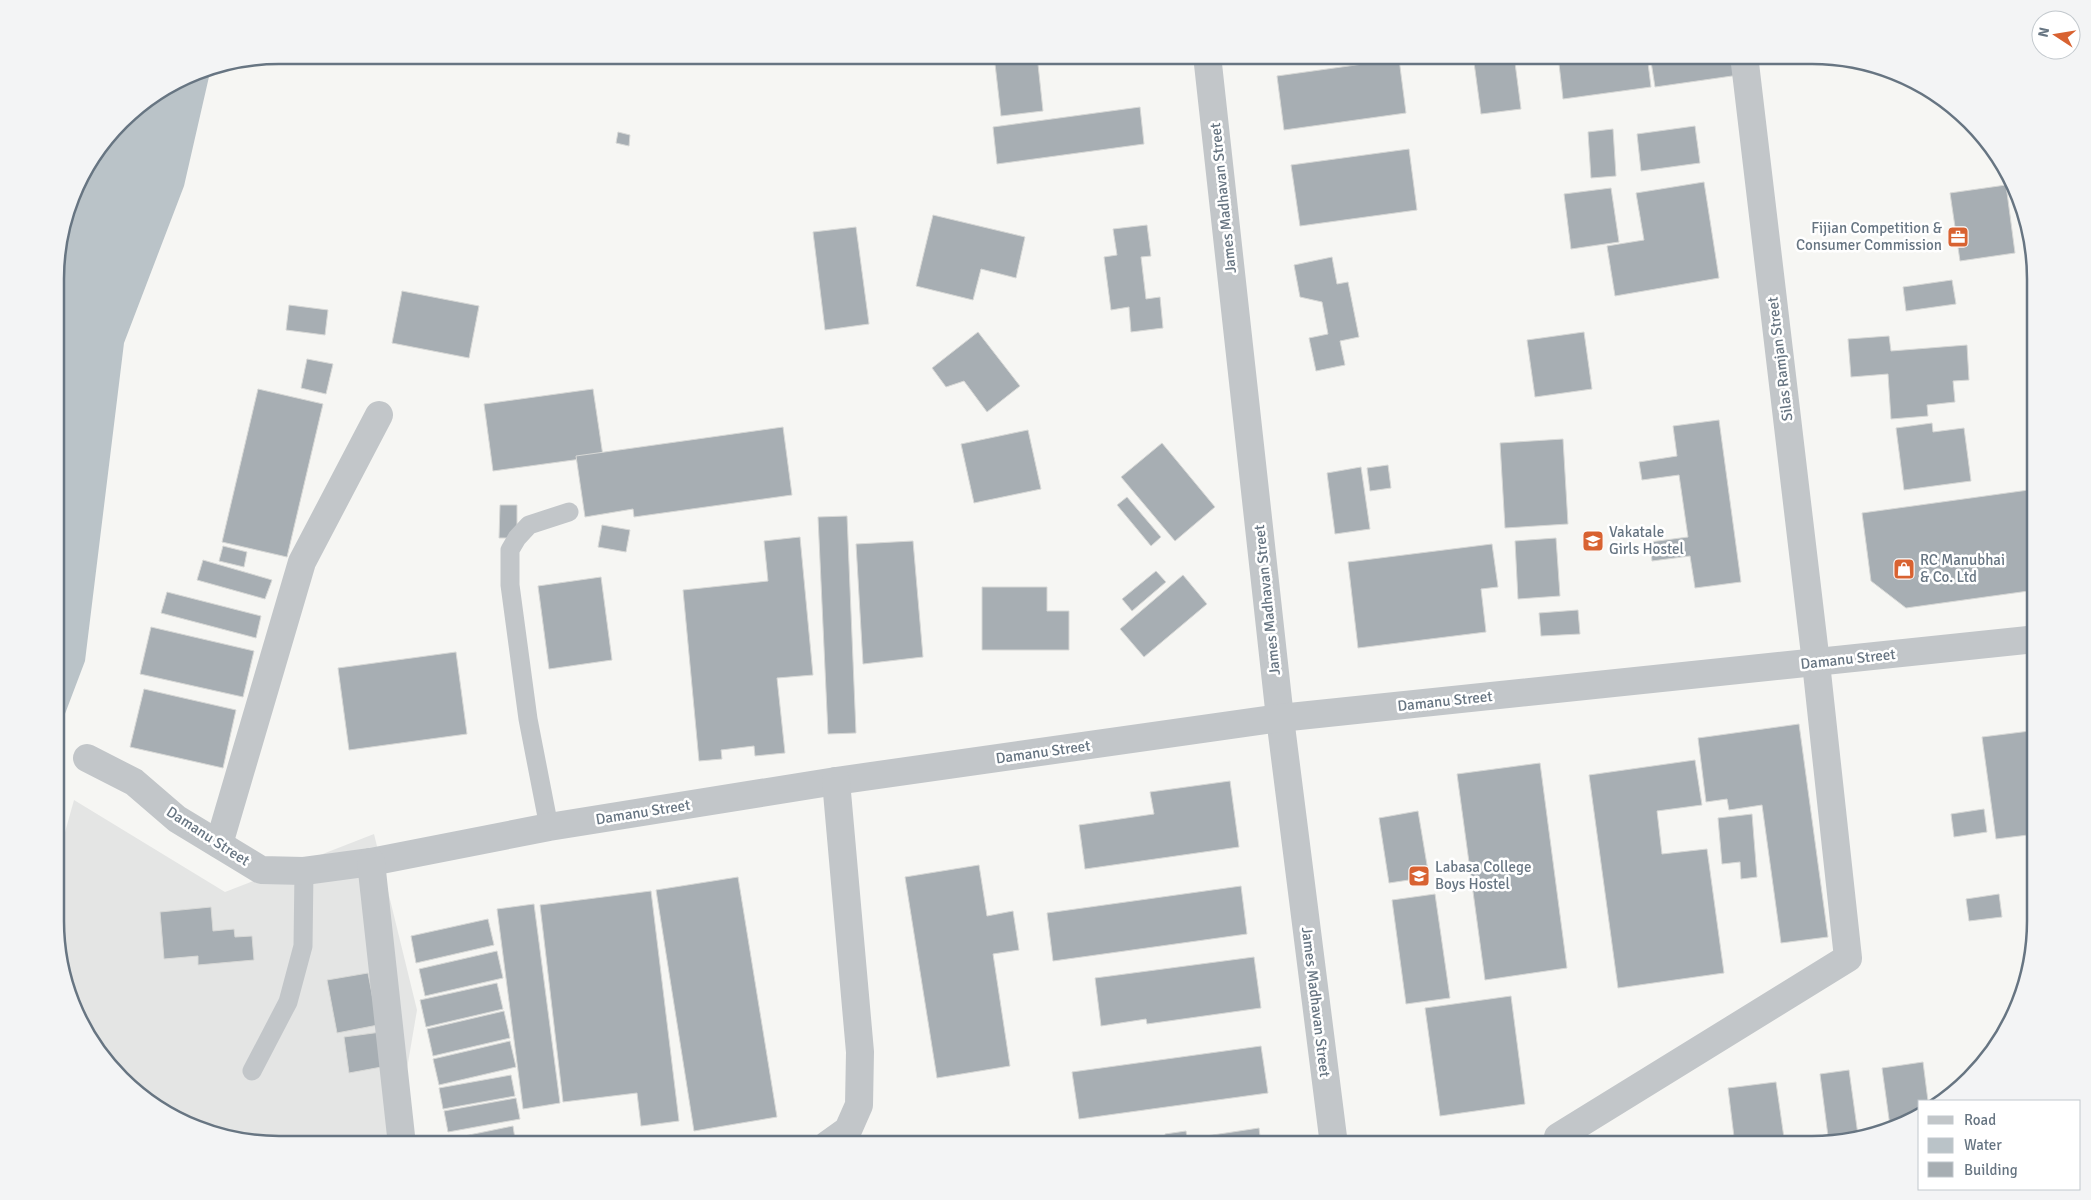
<svg xmlns="http://www.w3.org/2000/svg" width="2091" height="1200" font-family="Signika,sans-serif">
<style>
.built{fill:#e4e5e4}
.water{fill:#bac3c8}
.building{fill:#a7aeb3;stroke:#d7d8d6}
.lines{fill:none;stroke-linecap:round;stroke-linejoin:round}
.lane{stroke:#c2c6c9;stroke-width:19}
.street{stroke:#c2c6c9;stroke-width:28}
.labels{text-anchor:middle;stroke-width:5;stroke-linejoin:round;paint-order:stroke}
.street-label{font-size:15px;fill:#677582;stroke:#fff}
.poi-label{font-size:15px;fill:#677582;stroke:#fff;text-anchor:start}
.rim{fill:none;stroke:#677582;stroke-width:2.5}
</style>
<rect width="100%" height="100%" fill="#f6f6f3"/>
<polygon class="built" points="74,800 225,892 374,834 417,1010 394,1145 278,1145 221,1137 167,1115 93,1046 57,951 57,861"/>
<polygon class="water" points="211,68 184,186 124,343 85,661 57,735 57,249 78,179 131,111 193,72"/>
<g class="building">
<polygon points="994,55 1037,55 1043,111 1001,116"/>
<polygon points="1473,55 1514,55 1521,109 1481,114"/>
<polygon points="1558,55 1647,55 1651,87 1563,99"/>
<polygon points="1650,55 1737,55 1739,75 1655,87"/>
<polygon points="1399,59 1406,113 1284,130 1277,76"/>
<polygon points="1140,107 1144,144 997,164 993,127"/>
<polygon points="1695,126 1700,163 1641,171 1637,134"/>
<polygon points="1613,129 1616,176 1591,178 1588,132"/>
<polygon points="618,132 630,135 629,146 616,143"/>
<polygon points="1409,149 1417,210 1300,226 1291,165"/>
<polygon points="1704,182 1719,278 1615,296 1607,246 1644,240 1636,193"/>
<polygon points="2006,185 2015,253 1960,261 1950,193"/>
<polygon points="1611,188 1619,242 1571,249 1564,194"/>
<polygon points="933,215 1025,237 1016,278 981,269 973,300 916,286"/>
<polygon points="1147,225 1151,256 1141,257 1146,299 1160,297 1163,328 1131,332 1129,307 1111,310 1104,257 1117,255 1113,229"/>
<polygon points="856,227 869,324 825,330 813,232"/>
<polygon points="1332,257 1337,284 1348,282 1359,337 1340,341 1345,365 1316,371 1309,338 1328,334 1322,302 1300,297 1294,265"/>
<polygon points="1952,280 1956,304 1906,311 1903,287"/>
<polygon points="402,291 479,306 469,358 392,343"/>
<polygon points="289,305 328,310 325,335 286,330"/>
<polygon points="978,332 1020,386 987,412 964,381 946,387 932,368"/>
<polygon points="1584,332 1592,389 1535,397 1527,340"/>
<polygon points="1889,336 1891,351 1967,345 1969,380 1953,381 1955,402 1927,405 1928,416 1891,419 1888,374 1851,377 1848,339"/>
<polygon points="307,359 333,364 326,394 301,388"/>
<polygon points="258,389 323,404 287,557 222,542"/>
<polygon points="593,389 603,456 493,471 484,404"/>
<polygon points="1719,420 1741,582 1695,588 1690,556 1652,561 1650,542 1688,537 1679,475 1642,480 1639,462 1677,456 1673,426"/>
<polygon points="1932,423 1933,432 1964,428 1971,481 1904,490 1896,428"/>
<polygon points="783,427 792,495 634,517 633,509 585,517 576,456"/>
<polygon points="1028,430 1041,489 974,503 961,444"/>
<polygon points="1563,439 1568,524 1505,528 1500,443"/>
<polygon points="1162,443 1215,507 1175,541 1121,477"/>
<polygon points="1388,465 1391,488 1370,491 1367,468"/>
<polygon points="1361,467 1370,529 1335,534 1327,473"/>
<polygon points="2036,489 2036,590 1906,608 1871,581 1862,513"/>
<polygon points="1127,497 1161,537 1151,546 1117,505"/>
<polygon points="500,505 517,505 517,538 499,538"/>
<polygon points="847,516 856,733 828,734 818,517"/>
<polygon points="602,525 630,530 626,552 598,547"/>
<polygon points="800,537 813,675 777,678 785,753 755,756 754,746 721,750 722,759 699,761 683,590 768,581 764,541"/>
<polygon points="1556,538 1560,596 1518,599 1515,541"/>
<polygon points="913,541 923,657 863,664 856,544"/>
<polygon points="1492,544 1498,587 1481,589 1486,632 1358,648 1348,562"/>
<polygon points="223,546 247,552 244,567 219,561"/>
<polygon points="203,560 272,580 265,599 197,580"/>
<polygon points="1156,571 1166,582 1132,611 1122,599"/>
<polygon points="1183,575 1207,604 1144,657 1120,629"/>
<polygon points="601,577 612,660 549,669 538,586"/>
<polygon points="982,587 1047,587 1047,611 1069,611 1069,650 982,650"/>
<polygon points="167,592 261,616 256,638 161,613"/>
<polygon points="1578,610 1580,634 1541,636 1539,613"/>
<polygon points="151,627 254,651 243,697 140,674"/>
<polygon points="456,652 467,734 349,750 338,668"/>
<polygon points="144,689 236,710 223,768 130,747"/>
<polygon points="1799,724 1828,937 1781,943 1762,805 1729,810 1727,799 1706,802 1698,738"/>
<polygon points="2030,731 2036,777 2036,834 1996,839 1982,737"/>
<polygon points="1695,760 1702,805 1657,811 1662,854 1707,849 1724,973 1618,988 1589,775"/>
<polygon points="1540,763 1567,968 1485,980 1457,774"/>
<polygon points="1230,781 1239,847 1085,869 1079,825 1154,814 1150,792"/>
<polygon points="1984,809 1987,832 1954,837 1951,814"/>
<polygon points="1418,811 1429,877 1389,883 1379,818"/>
<polygon points="1752,814 1757,877 1741,879 1740,862 1722,864 1718,818"/>
<polygon points="979,865 987,916 1013,911 1019,950 993,954 1010,1066 937,1078 905,877"/>
<polygon points="738,877 777,1117 694,1131 656,890"/>
<polygon points="1241,886 1247,934 1053,961 1047,913"/>
<polygon points="651,891 679,1121 641,1126 637,1093 563,1102 540,905"/>
<polygon points="1435,894 1450,998 1406,1004 1392,900"/>
<polygon points="1999,894 2002,917 1969,921 1966,899"/>
<polygon points="534,904 560,1103 523,1109 497,909"/>
<polygon points="211,907 213,931 234,929 235,937 252,936 254,960 198,965 198,956 164,959 160,912"/>
<polygon points="488,919 494,945 416,963 411,936"/>
<polygon points="497,951 503,978 425,996 419,969"/>
<polygon points="1254,957 1261,1008 1147,1024 1146,1019 1101,1026 1095,978"/>
<polygon points="368,973 378,1025 337,1033 327,980"/>
<polygon points="497,983 503,1009 426,1027 420,1000"/>
<polygon points="1511,996 1525,1104 1440,1116 1425,1008"/>
<polygon points="504,1011 510,1038 433,1056 427,1029"/>
<polygon points="381,1032 387,1066 349,1073 344,1037"/>
<polygon points="510,1041 516,1067 439,1085 433,1059"/>
<polygon points="1261,1046 1268,1093 1079,1119 1072,1072"/>
<polygon points="1923,1062 1928,1101 1920,1101 1920,1116 1890,1126 1882,1068"/>
<polygon points="1849,1070 1858,1135 1829,1144 1820,1074"/>
<polygon points="511,1075 515,1096 443,1109 439,1088"/>
<polygon points="1776,1082 1785,1145 1735,1145 1728,1088"/>
<polygon points="516,1098 520,1119 448,1132 444,1111"/>
<polygon points="513,1126 515,1139 485,1145 473,1145 464,1136"/>
<polygon points="1259,1128 1261,1145 1207,1145 1206,1136"/>
<polygon points="1186,1131 1188,1145 1166,1145 1165,1134"/>
</g>
<g class="lines">
<g class="lane">
<polyline points="549,827 528,719 510,585 510,550 517,538 529,525 569,512"/>
<polyline points="252,1071 288,1002 303,946 304,871"/>
</g>
<g class="street">
<polyline points="1207,55 1280,718 1334,1145"/>
<polyline points="87,758 134,782 177,819 261,870 304,871 371,862 549,827 836,781 1280,718 2036,639"/>
<polyline points="219,844 302,562 379,415"/>
<polyline points="371,862 402,1145"/>
<polyline points="1558,1137 1848,958 1816,663 1744,55"/>
<polyline points="827,1145 848,1130 859,1105 860,1052 836,781"/>
</g>
</g>
<defs>
<g id="office-square" transform="scale(1.125)"><rect x="-9" y="-9" width="18" height="18" rx="4" fill="#d86231" stroke="#fff"/><path d="M-6-3h4V-5.5h4V-3h4V5H-6ZM-1-4.5V-3h2v-1.5ZM-6 0V1H6V0Z" fill="#fff"/></g>
<g id="university-square" transform="scale(1.125)"><rect x="-9" y="-9" width="18" height="18" rx="4" fill="#d86231" stroke="#fff"/><path d="M0-5L7-2L0 1L-7-2ZM-4 1L0 2.5L4 1V4Q0 6-4 4Z" fill="#fff"/></g>
<g id="shop-square" transform="scale(1.125)"><rect x="-9" y="-9" width="18" height="18" rx="4" fill="#d86231" stroke="#fff"/><path d="M-5-2.5h2.3a2.7 3.5 0 0 1 5.4 0H5L5.5 6h-11ZM-1.5-2.5h3a1.5 2.3 0 0 0-3 0Z" fill="#fff"/></g>
</defs>
<g fill-rule="evenodd">
<use href="#office-square" x="1958" y="237"/>
<use href="#university-square" x="1593" y="541"/>
<use href="#shop-square" x="1904" y="569"/>
<use href="#university-square" x="1419" y="876"/>
</g>
<g class="labels">
<g class="street-label">
<text transform="translate(1223 198) rotate(-96)" y="5">James Madhavan Street</text>
<text transform="translate(1780 359) rotate(-97)" y="5">Silas Ramjan Street</text>
<text transform="translate(1267 600) rotate(-96)" y="5">James Madhavan Street</text>
<text transform="translate(1848 659) rotate(-6)" y="5">Damanu Street</text>
<text transform="translate(1445 701) rotate(-6)" y="5">Damanu Street</text>
<text transform="translate(1043 752) rotate(-8)" y="5">Damanu Street</text>
<text transform="translate(643 812) rotate(-9)" y="5">Damanu Street</text>
<text transform="translate(208 836) rotate(33)" y="5">Damanu Street</text>
<text transform="translate(1316 1002) rotate(83)" y="5">James Madhavan Street</text>
</g>
<g class="poi-label">
<text x="1942" y="233" text-anchor="end">Fijian Competition &amp;<tspan x="1942" dy="17">Consumer Commission</tspan></text>
<text x="1609" y="537">Vakatale<tspan x="1609" dy="17">Girls Hostel</tspan></text>
<text x="1920" y="565">RC Manubhai<tspan x="1920" dy="17">&amp; Co. Ltd</tspan></text>
<text x="1435" y="872">Labasa College<tspan x="1435" dy="17">Boys Hostel</tspan></text>
</g>
</g>
<path d="M0 0H2091V1200H0ZM279 64H1812A215 215 0 0 1 2027 279V921A215 215 0 0 1 1812 1136H279A215 215 0 0 1 64 921V279A215 215 0 0 1 279 64Z" fill="#f3f4f5" fill-rule="evenodd"/>
<path class="rim" d="M279 64H1812A215 215 0 0 1 2027 279V921A215 215 0 0 1 1812 1136H279A215 215 0 0 1 64 921V279A215 215 0 0 1 279 64Z"/>
<rect x="1918" y="1100" width="162" height="90" fill="#ffffff" stroke="#c2c8cd"/>
<rect x="1928" y="1116" width="25" height="8" fill="#c2c6c9" stroke="#c2c8cd"/>
<text x="1964" y="1125" font-size="15" fill="#677582">Road</text>
<rect x="1928" y="1138" width="25" height="15" fill="#bac3c8" stroke="#c2c8cd"/>
<text x="1964" y="1150" font-size="15" fill="#677582">Water</text>
<rect x="1928" y="1162" width="25" height="15" fill="#a7aeb3" stroke="#c2c8cd"/>
<text x="1964" y="1175" font-size="15" fill="#677582">Building</text>
<g transform="translate(2056 35) rotate(282)"><circle r="24" fill="#ffffff" stroke="#c2c8cd"/>
<path d="M0-4L9 19L0 12L-9 19Z" fill="#d86231"/>
<text y="-8" font-size="14" font-weight="bold" text-anchor="middle" fill="#677582">N</text>
</g>
</svg>
